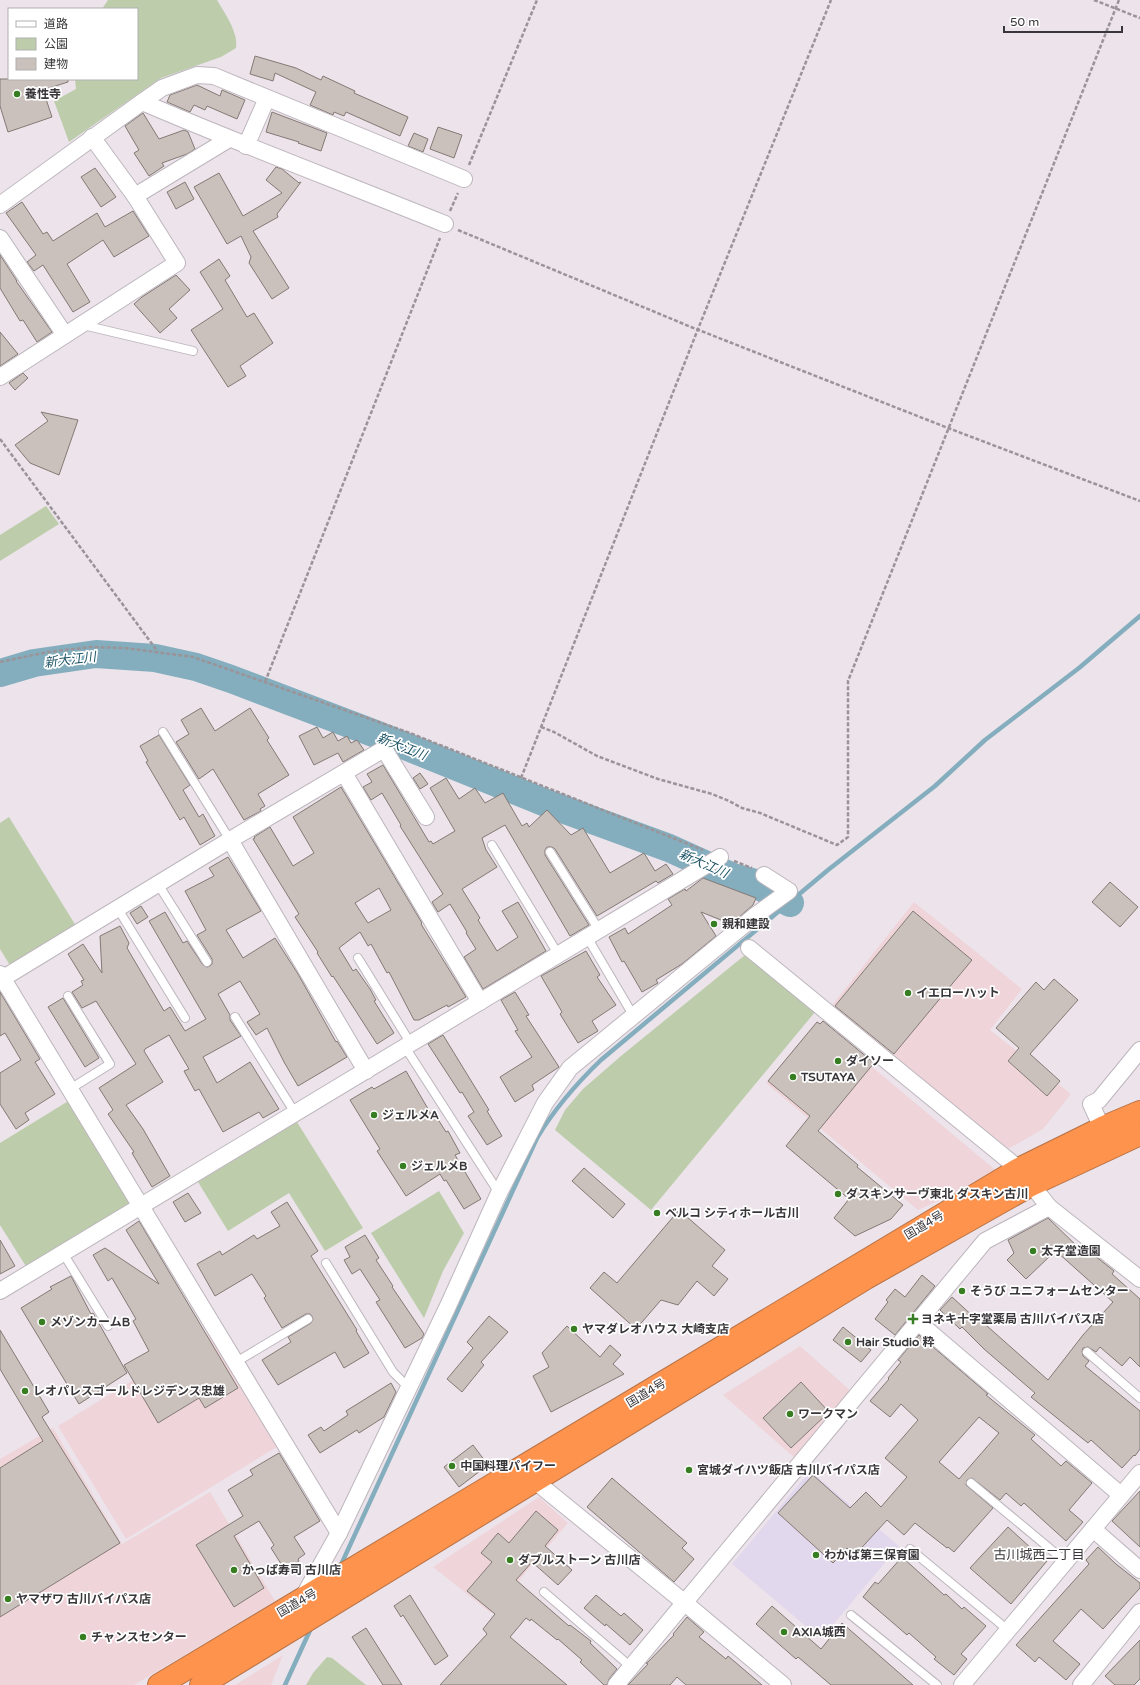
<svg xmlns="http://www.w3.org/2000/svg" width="1140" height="1685" font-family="'Varela Round','Noto Sans JP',sans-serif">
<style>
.commercial{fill:#efd5da}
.education{fill:#e2d8ed}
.green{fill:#bdcdab}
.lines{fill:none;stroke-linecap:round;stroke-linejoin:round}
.stream{stroke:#84aebe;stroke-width:4.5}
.river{stroke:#84aebe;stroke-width:28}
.building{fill:#cbc1bc;stroke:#837a75;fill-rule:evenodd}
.lane-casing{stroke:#bdb6bd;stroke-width:10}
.street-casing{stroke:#bdb6bd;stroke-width:18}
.highway-casing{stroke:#b87246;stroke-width:24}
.path{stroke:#9a9499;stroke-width:2.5;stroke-dasharray:4 2;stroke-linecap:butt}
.lane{stroke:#fff;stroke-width:8}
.street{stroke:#fff;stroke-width:16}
.highway{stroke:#fd934d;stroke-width:22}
.poi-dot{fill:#377d21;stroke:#fff;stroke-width:1.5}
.labels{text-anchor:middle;stroke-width:3.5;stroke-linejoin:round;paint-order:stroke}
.poi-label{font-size:12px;font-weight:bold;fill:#393639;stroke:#fff;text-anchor:start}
.street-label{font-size:12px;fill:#393639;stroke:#fff}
.water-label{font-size:13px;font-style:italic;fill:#1d5466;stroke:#fff}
.neighbourhood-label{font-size:13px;fill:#393639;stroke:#fff}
</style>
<rect width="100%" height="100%" fill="#ece3eb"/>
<g class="commercial">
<polygon points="914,902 1022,989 990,1030 1071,1094 1043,1129 1008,1149 830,1008"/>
<polygon points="817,1021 999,1173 918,1210 766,1083"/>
<polygon points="212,1332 280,1445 126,1539 58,1426"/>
<polygon points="800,1346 852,1392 795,1458 723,1395"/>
<polygon points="53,1428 122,1544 210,1492 275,1601 134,1685 0,1685 0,1459"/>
<polygon points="539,1497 568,1523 491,1613 433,1567"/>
<polygon points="283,1655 271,1685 235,1685"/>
</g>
<polygon class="education" points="810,1471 899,1546 821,1639 732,1564"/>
<g class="green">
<path d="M 108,0 L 217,0 C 224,12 239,33 236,48 L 221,57 L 161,78 L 69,142 L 54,101 L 76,89 L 75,79 L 137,79 L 137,9 L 102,9 Z"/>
<polygon points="46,506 59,524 0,561 0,535"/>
<polygon points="9,817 76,926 11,967 0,949 0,823"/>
<polygon points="745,955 815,1012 651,1210 555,1130 565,1110 583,1089 621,1056"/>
<polygon points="70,1100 133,1203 27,1268 0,1225 0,1143"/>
<polygon points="297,1122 363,1228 325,1251 289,1193 228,1231 198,1182"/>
<polygon points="439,1191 464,1233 443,1271 424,1318 371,1233"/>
<polygon points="327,1657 332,1658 366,1685 306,1685 313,1673"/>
</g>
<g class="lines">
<g class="stream">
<path d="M 340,1567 L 537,1138 C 555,1108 576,1084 601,1060 L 828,870 L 935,786 L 985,740 L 1079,668 L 1140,616"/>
<polyline points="285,1685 312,1626"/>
</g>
<polyline class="river" points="0,673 34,663 96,654 155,658 196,667 231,679 373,733 546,803 669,848 733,877 752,882 790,903"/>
</g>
<g class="building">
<polygon points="255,56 296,68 321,80 323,76 355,91 354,93 408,117 400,136 346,112 344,116 334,112 333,115 310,105 316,92 275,73 273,81 250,74"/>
<polygon points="0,79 68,79 68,82 43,90 52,117 8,132 0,106"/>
<polygon points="197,85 220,96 222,90 245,100 237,119 207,106 205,110 194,105 190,112 167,102 170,95"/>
<polygon points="272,112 327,133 321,151 298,143 299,142 266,132"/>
<polygon points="143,113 159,139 184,130 188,132 195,149 187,154 162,163 164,166 149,176 134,153 139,150 125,126"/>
<polygon points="438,127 462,135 454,158 430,149"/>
<polygon points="414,133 428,139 423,152 408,146"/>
<polygon points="276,167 282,169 299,183 301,182 277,214 278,217 253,231 289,288 272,299 249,263 251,257 241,236 227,244 194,187 219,173 243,216 282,193 266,180"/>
<polygon points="95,168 116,197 101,207 81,177"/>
<polygon points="185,182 194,199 176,209 167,192"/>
<polygon points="22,202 43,234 47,232 53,241 97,213 105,227 133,211 149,236 114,257 103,240 67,264 90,302 73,312 43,265 34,271 27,262 36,255 6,213"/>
<polygon points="0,255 17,281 16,281 52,332 37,342 23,320 20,321 0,288"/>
<polygon points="219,259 230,276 225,280 247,317 254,313 273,343 240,366 246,376 228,387 191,330 223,309 200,272"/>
<polygon points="176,275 190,290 169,309 177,318 160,333 134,304 142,297"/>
<polygon points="0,332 18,354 0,366"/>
<polygon points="23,373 28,378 15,390 9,383"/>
<polygon points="41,412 78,420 59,475 30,463 15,445 48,421"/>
<polygon points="201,708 215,731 250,708 269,738 267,740 289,775 258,794 265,806 260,809 261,811 244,820 213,769 199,779 176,742 189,734 181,720"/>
<polygon points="317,727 323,738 333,732 338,741 347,736 351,743 357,740 364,750 343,762 338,753 314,765 299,736"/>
<polygon points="159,735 190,785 183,790 199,817 203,814 215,836 200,845 184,817 180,820 146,762 148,761 140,746"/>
<polygon points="383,765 429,842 431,841 433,844 455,831 430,788 446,778 459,799 475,788 485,803 503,793 522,826 527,823 529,827 547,810 571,835 583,828 610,873 644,853 655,871 666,864 673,874 658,883 656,881 597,916 555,849 552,847 547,847 545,850 545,855 589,925 570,936 505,825 482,838 486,850 497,867 462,889 480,918 478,920 497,951 518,937 502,911 518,902 546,951 483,989 464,957 476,949 466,933 467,932 450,904 438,912 432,902 443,894 400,826 401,825 382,793 371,800 363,787 372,782 367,774"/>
<polygon points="420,773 428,784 420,789 413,778"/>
<path d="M 341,787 L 422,923 L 421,924 L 466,997 L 448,1007 L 447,1005 L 419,1020 L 414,1020 L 389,972 L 387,973 L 371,944 L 368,946 L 360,932 L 339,948 L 353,971 L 356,969 L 370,989 L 376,1000 L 374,1001 L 394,1033 L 377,1044 L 350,1002 L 333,976 L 332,977 L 317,953 L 318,952 L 295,917 L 299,914 L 253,839 L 255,838 L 254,837 L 270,827 L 293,866 L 314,853 L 293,817 ZM 379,888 L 391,910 L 368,923 L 355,903 Z"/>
<polygon points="228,857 261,911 226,930 243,958 275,938 298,974 336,1042 337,1041 347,1057 298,1086 284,1062 267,1028 256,1035 247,1022 260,1014 240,981 218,994 230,1015 230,1020 241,1036 203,1057 217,1083 250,1062 279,1109 263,1118 259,1112 223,1132 199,1089 195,1091 184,1071 189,1069 169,1035 145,1049 144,1051 163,1082 126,1105 143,1129 170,1176 152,1187 132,1153 134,1152 108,1114 113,1110 99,1088 136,1064 96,1001 82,1008 72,992 83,985 81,981 84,980 68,954 83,944 102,973 100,936 120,926 129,943 127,948 164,1011 170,1007 185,1031 206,1019 149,921 165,912 183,943 187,941 203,965 207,967 210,966 212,964 212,959 197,935 206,930 185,891 214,876 209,868"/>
<polygon points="703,878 756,898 753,905 731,924 701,912 716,936 682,964 656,980 658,983 642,992 624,961 622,962 609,937 625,928 628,934 672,905 668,899 685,889 686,891"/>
<polygon points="1110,882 1138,907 1120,927 1092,902"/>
<polygon points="141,906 148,917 137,924 130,913"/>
<polygon points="913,911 972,960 894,1054 835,1006"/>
<polygon points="586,951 600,975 597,977 616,1005 592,1021 598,1031 578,1043 560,1014 562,1012 541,976"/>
<polygon points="1054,979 1078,1000 1030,1054 1060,1081 1047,1096 1008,1061 1019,1048 996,1028 1036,982 1044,990"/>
<polygon points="0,992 40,1059 35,1062 55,1094 25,1113 29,1120 16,1129 0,1104 0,1073 21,1060 5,1033 0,1036"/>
<polygon points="515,992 529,1015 526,1016 559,1067 532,1085 534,1090 515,1102 500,1077 532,1057 515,1031 518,1030 501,1000"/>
<polygon points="63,998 99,1058 85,1067 48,1007"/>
<polygon points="823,1021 874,1063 818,1131 858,1165 857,1167 903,1205 891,1219 855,1236 834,1218 849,1199 786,1146 810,1116 768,1081 817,1022 820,1024"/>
<polygon points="443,1035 489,1110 487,1111 502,1136 487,1145 468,1116 474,1112 462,1092 460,1093 428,1044"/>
<polygon points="406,1071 431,1114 434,1113 446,1132 448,1131 460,1153 455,1155 481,1199 464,1209 446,1180 444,1181 440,1174 406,1196 377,1151 380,1149 350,1100 372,1087 374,1089"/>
<polygon points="584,1168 625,1204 613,1218 572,1181"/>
<polygon points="188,1193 201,1213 185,1222 173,1202"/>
<polygon points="287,1202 318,1251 311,1256 357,1330 356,1331 369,1353 344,1368 335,1352 278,1385 262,1360 291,1342 288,1337 311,1323 313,1319 312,1316 310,1314 306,1314 282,1328 264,1298 266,1296 252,1274 215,1296 197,1264 220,1251 222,1255 254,1235 257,1239 280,1226 271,1212"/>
<polygon points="679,1210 725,1250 712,1266 728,1279 714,1296 697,1281 678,1305 661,1300 636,1329 590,1288 604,1272 617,1283"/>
<polygon points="1048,1218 1082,1251 1085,1248 1114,1271 1112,1274 1140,1299 1140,1367 1130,1357 1122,1366 1100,1347 1096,1352 1088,1347 1083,1348 1082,1351 1083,1356 1089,1361 1085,1366 1140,1411 1140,1449 1135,1456 1134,1455 1122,1468 1091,1440 1088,1443 1031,1397 1035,1393 984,1349 962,1327 960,1329 940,1310 952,1297 976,1319 978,1318 1048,1380 1083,1335 1113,1302 1057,1252 1052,1258 1050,1256 1026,1279 1007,1260 1014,1253 1008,1240"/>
<polygon points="139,1221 238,1388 205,1408 199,1398 158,1423 124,1365 149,1351 133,1321 136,1319 112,1278 108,1281 93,1255 105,1248 159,1284 126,1230"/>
<polygon points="365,1235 379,1258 376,1260 393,1286 392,1287 424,1334 422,1338 405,1348 376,1302 380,1300 360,1269 352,1274 344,1260 350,1257 345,1247"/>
<polygon points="0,1240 15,1266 0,1274"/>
<polygon points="922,1275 935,1286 895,1335 875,1319 888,1302 886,1300 895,1289 905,1297"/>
<polygon points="71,1276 91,1314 93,1313 127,1373 79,1404 21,1308 52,1289 50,1287"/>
<polygon points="489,1316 508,1332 481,1362 484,1365 462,1392 447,1379 473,1348 467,1342"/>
<polygon points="567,1326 600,1357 610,1345 621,1355 613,1364 624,1374 551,1412 533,1376 549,1367 542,1353"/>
<polygon points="843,1327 871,1350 861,1362 833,1340"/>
<polygon points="0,1330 49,1412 42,1417 120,1543 0,1617 0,1468 43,1441 0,1369"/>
<path d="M 919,1335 L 988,1394 L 986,1395 L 1035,1435 L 1031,1439 L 1061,1466 L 1066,1461 L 1092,1483 L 1069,1510 L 1083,1522 L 1066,1541 L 1024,1503 L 1021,1506 L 1006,1493 L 1000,1500 L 972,1478 L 967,1480 L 966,1485 L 993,1508 L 954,1552 L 948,1547 L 947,1548 L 915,1523 L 904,1535 L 887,1520 L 855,1555 L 847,1548 L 833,1563 L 778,1513 L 813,1475 L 850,1508 L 866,1492 L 881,1507 L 907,1477 L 885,1458 L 918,1420 L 901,1404 L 890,1417 L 870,1401 L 889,1379 L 888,1378 L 901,1362 L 898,1360 ZM 979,1417 L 999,1433 L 959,1479 L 939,1462 Z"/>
<polygon points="801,1382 829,1412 791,1448 763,1418"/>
<polygon points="391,1383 396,1392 384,1417 359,1433 357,1430 320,1453 308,1435 321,1427 324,1431 348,1415 346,1411"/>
<polygon points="473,1445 488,1465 459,1487 444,1467"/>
<polygon points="279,1453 320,1521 294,1537 305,1554 298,1559 299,1561 285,1570 271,1548 274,1545 259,1521 234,1536 264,1588 234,1607 196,1545 243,1516 228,1490 253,1475 250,1470"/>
<polygon points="612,1478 687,1543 682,1548 694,1559 674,1582 587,1507"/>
<polygon points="1140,1491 1140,1547 1112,1521"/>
<polygon points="536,1511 558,1530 545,1546 572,1570 558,1585 532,1562 516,1580 569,1626 570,1625 591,1641 590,1643 617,1669 609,1679 607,1685 604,1685 580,1662 582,1660 558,1639 557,1640 531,1619 530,1621 526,1618 510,1637 567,1685 440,1685 487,1634 483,1629 495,1614 467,1591 492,1562 481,1553 498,1533 509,1543"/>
<polygon points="1008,1527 1033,1550 1034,1549 1047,1561 1011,1604 970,1568"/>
<polygon points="1098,1547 1116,1564 1140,1583 1140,1588 1103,1629 1081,1609 1053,1641 1080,1664 1066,1680 1039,1657 1035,1662 1016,1645 1089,1564 1086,1560"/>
<polygon points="902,1557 944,1595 946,1594 962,1609 964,1607 986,1626 961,1654 967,1659 954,1675 934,1659 936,1657 909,1633 907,1635 863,1597 875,1582 878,1584"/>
<polygon points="410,1595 448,1656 435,1665 403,1615 401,1617 394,1606"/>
<polygon points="596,1595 621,1616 624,1613 643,1630 630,1645 606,1624 605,1626 584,1608"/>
<polygon points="772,1606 821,1649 842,1623 913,1685 831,1685 798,1657 796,1659 756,1624"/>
<polygon points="687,1617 704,1632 699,1637 726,1659 728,1656 762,1685 686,1685 677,1677 670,1685 628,1685 648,1664 646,1663 648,1662 674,1635 673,1634"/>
<polygon points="366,1628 402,1685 383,1685 352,1637"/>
<polygon points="1140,1640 1140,1679 1134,1685 1115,1685 1105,1676"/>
</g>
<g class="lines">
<g class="lane-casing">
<g id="lane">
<polyline points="83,325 193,351"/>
<polyline points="163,732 230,840"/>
<polyline points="492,845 558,954"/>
<polyline points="550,852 599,930"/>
<polyline points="158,884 207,962"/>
<polyline points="118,909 185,1018"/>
<polyline points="587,937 633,1015"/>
<polyline points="358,958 411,1044"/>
<polyline points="68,996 110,1064 70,1089"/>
<polyline points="235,1017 295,1113"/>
<polyline points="405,1047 499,1193"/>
<polyline points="63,1253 108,1326"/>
<polyline points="326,1263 393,1372 409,1388"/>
<polyline points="1087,1352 1140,1398"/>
<polyline points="236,1362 308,1319"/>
<polyline points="971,1483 1066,1562"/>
<polyline points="910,1549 1008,1630"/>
<polyline points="544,1592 631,1667"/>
<polyline points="851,1615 937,1685"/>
</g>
</g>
<g class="street-casing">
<g id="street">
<polyline points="142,102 162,88 197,75 214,76 464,179"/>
<polyline points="246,146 267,98"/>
<polyline points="135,196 229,139"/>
<path d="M 0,205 L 142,102 C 242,145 344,183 445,224"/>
<polyline points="0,238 65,335"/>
<polyline points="0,377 177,263 135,196 92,137"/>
<polyline points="344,773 480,1002"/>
<polyline points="230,840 366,1071"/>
<polyline points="749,948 1019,1169 1049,1207 1140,1279"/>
<polyline points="0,974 339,1533 302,1599"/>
<polyline points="0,980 230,840 384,749 426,817"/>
<polyline points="1102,1128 1091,1104 1099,1100 1140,1050"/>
<polyline points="0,1291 720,857"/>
<polyline points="918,1322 1121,1495"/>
<polyline points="535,1481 685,1603 783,1685"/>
<polyline points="1093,1529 1140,1570"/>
<polyline points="339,1533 448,1306 499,1193 545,1103 570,1068 756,915 789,891 764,875"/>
<polyline points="616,1685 985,1241 1049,1207"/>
<polyline points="962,1685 1140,1473"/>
<polyline points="1081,1685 1140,1612"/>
</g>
</g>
<g class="highway-casing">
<g id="highway">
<polyline points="159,1685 1019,1169 1102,1128 1140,1112"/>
<polyline points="201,1685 866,1278 1031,1185 1140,1134"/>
</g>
</g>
<g class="path">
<polyline points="1094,0 1140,18"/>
<polyline points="469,165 537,0"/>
<polyline points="450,211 458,193"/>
<polyline points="458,230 691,327 948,428 1140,501"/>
<polyline points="0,439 158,652"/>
<polyline points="0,662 48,652 91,647 125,648 193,657 410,733 703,850"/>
<polyline points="265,682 440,238"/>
<polyline points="541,727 554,732 597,756 658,779 712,794 729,801 742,808 760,813 837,845 848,837 848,681 1119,0"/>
<polyline points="521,778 698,329 831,0"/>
<polyline points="734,861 752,868"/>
</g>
<use href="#lane" class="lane"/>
<use href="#street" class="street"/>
<use href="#highway" class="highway"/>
</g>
<g class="poi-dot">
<circle cx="17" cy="94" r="4"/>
<circle cx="714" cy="924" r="4"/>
<circle cx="908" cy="993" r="4"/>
<circle cx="838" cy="1061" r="4"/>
<circle cx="793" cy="1077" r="4"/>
<circle cx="374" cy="1115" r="4"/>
<circle cx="403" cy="1166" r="4"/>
<circle cx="838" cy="1194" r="4"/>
<circle cx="657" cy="1213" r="4"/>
<circle cx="1033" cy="1251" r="4"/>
<circle cx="962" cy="1291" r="4"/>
<path d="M911 1313h4v4h4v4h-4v4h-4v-4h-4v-4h4z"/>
<circle cx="42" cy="1322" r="4"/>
<circle cx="574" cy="1329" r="4"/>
<circle cx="848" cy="1342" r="4"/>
<circle cx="25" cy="1391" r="4"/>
<circle cx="790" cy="1414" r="4"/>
<circle cx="452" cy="1466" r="4"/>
<circle cx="689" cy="1470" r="4"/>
<circle cx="816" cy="1555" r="4"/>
<circle cx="510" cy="1560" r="4"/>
<circle cx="234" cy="1570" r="4"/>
<circle cx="8" cy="1599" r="4"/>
<circle cx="784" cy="1632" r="4"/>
<circle cx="83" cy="1637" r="4"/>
</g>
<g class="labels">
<g class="poi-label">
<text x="25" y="98">養性寺</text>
<text x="722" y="928">親和建設</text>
<text x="916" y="997">イエローハット</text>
<text x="846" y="1065">ダイソー</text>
<text x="801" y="1081">TSUTAYA</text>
<text x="382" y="1119">ジェルメA</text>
<text x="411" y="1170">ジェルメB</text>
<text x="846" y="1198">ダスキンサーヴ東北 ダスキン古川</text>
<text x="665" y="1217">ベルコ シティホール古川</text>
<text x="1041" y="1255">太子堂造園</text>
<text x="970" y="1295">そうび ユニフォームセンター</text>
<text x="921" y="1323">ヨネキ十字堂薬局 古川バイパス店</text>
<text x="50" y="1326">メゾンカームB</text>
<text x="582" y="1333">ヤマダレオハウス 大崎支店</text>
<text x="856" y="1346">Hair Studio 粋</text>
<text x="33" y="1395">レオパレスゴールドレジデンス忠雄</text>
<text x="798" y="1418">ワークマン</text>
<text x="460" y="1470">中国料理パイフー</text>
<text x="697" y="1474">宮城ダイハツ飯店 古川バイパス店</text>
<text x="824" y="1559">わかば第三保育園</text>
<text x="518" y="1564">ダブルストーン 古川店</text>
<text x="242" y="1574">かっぱ寿司 古川店</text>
<text x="16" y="1603">ヤマザワ 古川バイパス店</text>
<text x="792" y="1636">AXIA城西</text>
<text x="91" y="1641">チャンスセンター</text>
</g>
<g class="street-label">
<text transform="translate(924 1225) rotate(-31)" y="4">国道4号</text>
<text transform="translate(646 1393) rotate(-31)" y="4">国道4号</text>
<text transform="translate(297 1603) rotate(-30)" y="4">国道4号</text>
</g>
<g class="water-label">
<text transform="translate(70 659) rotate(-7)" y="5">新大江川</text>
<text transform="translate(402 746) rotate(21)" y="5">新大江川</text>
<text transform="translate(704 863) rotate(24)" y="5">新大江川</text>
</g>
<g class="neighbourhood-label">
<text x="1039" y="1559">古川城西二丁目</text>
</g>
</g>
<rect x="8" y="8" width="130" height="72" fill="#ffffff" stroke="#b0afb0"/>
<rect x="16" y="21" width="20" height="6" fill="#ffffff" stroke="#b0afb0"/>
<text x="44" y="28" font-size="12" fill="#393639">道路</text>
<rect x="16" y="38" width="20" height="12" fill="#bdcdab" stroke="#b0afb0"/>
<text x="44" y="48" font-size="12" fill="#393639">公園</text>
<rect x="16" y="58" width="20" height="12" fill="#cbc1bc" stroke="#b0afb0"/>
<text x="44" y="68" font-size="12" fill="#393639">建物</text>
<path d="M1004 26v6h118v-6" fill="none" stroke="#393639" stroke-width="2"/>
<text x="1010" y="26" font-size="12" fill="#393639" stroke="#ffffff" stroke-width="3" paint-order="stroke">50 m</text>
</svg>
